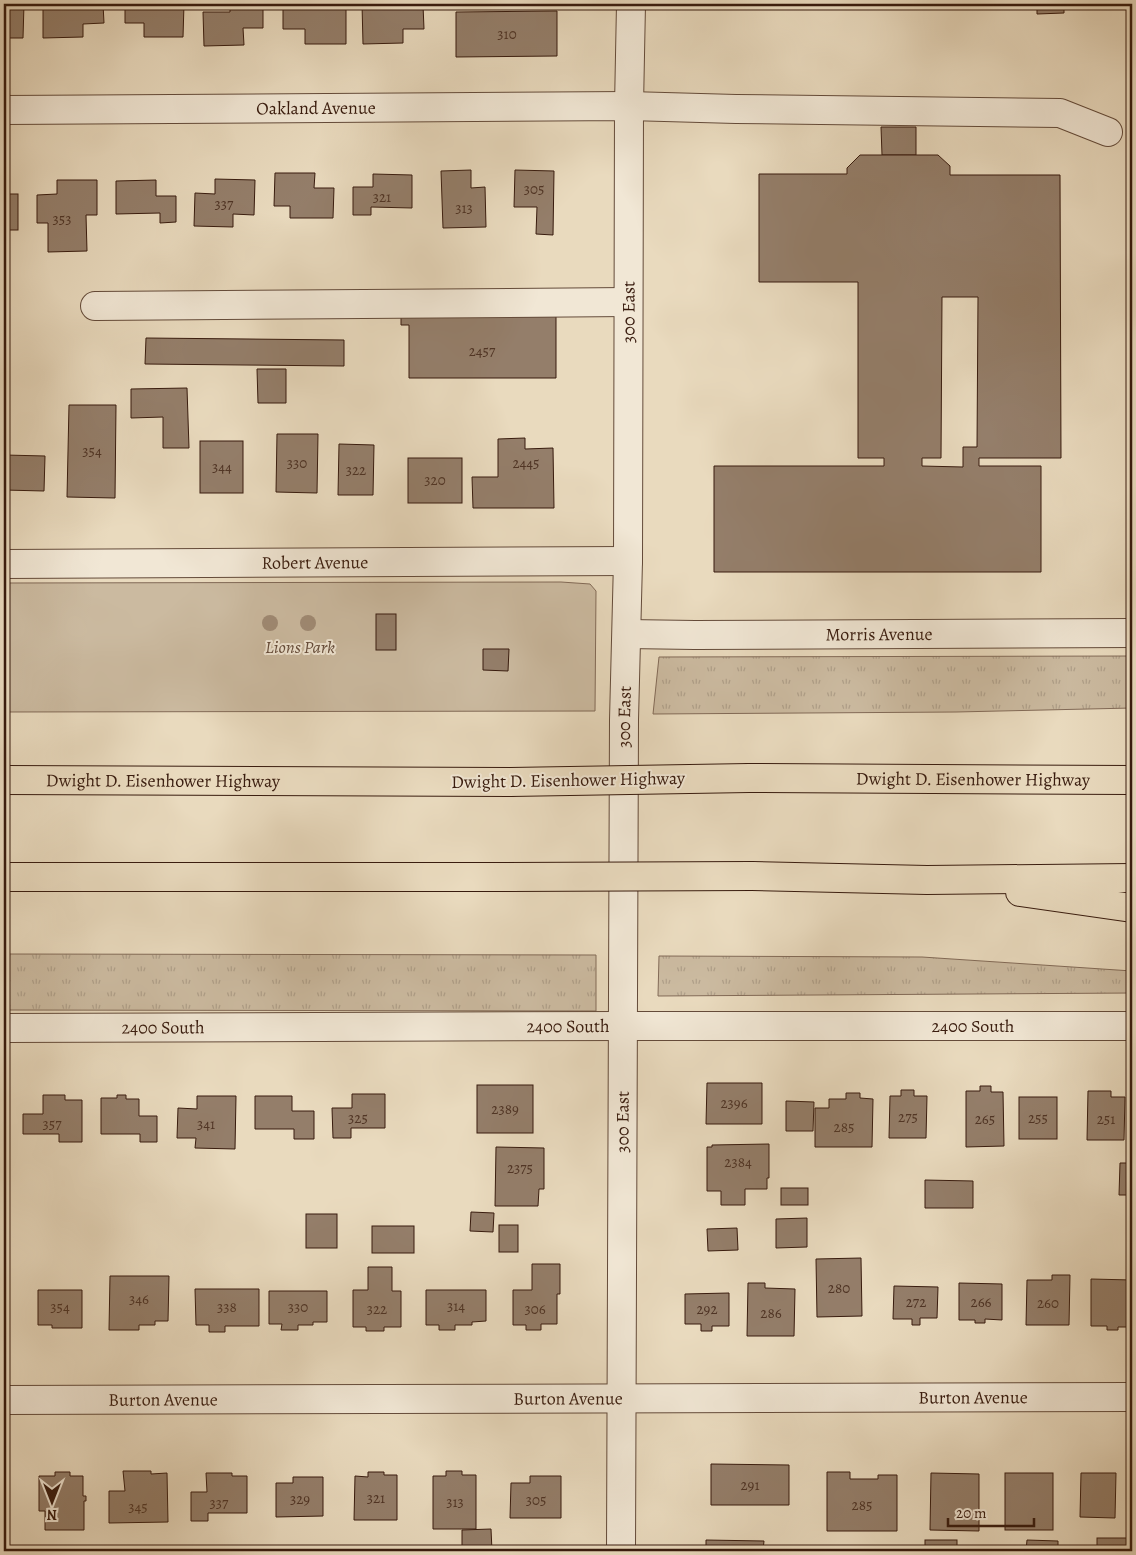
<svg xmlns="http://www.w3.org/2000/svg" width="1136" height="1555" font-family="Alegreya,serif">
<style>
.grass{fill:url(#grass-tufts);stroke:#826a57}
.green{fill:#cbbaa0;stroke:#826a57}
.building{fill:#947e6a;stroke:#381b0e;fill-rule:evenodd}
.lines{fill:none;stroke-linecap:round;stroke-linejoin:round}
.minor-casing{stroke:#644b3a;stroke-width:30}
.highway-casing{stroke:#381b0e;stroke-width:30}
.minor{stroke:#f1e7d5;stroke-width:28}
.highway{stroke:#e9dabe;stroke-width:28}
.highway-bridge-casing{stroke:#381b0e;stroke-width:30;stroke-linecap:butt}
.highway-bridge{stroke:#e9dabe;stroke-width:28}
.tree{fill:#a08b75}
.labels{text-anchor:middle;stroke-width:4;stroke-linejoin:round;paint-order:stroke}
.number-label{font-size:15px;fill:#4f3425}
.street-label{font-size:18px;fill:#381b0e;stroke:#f1e7d5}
.park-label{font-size:18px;font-style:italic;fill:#644b3a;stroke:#f1e7d5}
</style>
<defs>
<pattern id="grass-tufts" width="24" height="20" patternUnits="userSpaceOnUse" patternTransform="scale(1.25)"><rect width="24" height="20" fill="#cbbaa0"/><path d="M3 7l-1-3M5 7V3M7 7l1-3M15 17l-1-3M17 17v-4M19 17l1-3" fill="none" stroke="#af9f89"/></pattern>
</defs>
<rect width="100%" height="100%" fill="#e9dabe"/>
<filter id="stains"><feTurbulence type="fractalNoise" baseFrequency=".004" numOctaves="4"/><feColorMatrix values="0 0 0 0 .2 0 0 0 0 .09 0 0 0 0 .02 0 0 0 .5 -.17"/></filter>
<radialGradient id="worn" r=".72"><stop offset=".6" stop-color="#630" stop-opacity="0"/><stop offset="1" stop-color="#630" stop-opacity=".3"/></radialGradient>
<g class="grass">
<polygon points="1132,656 1132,708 956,712 653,714 659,657"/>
<polygon points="4,954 596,955 596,1011 4,1010"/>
<polygon points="659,956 922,957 1132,971 1132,993 658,996"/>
</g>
<polygon class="green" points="561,582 590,584 596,591 595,711 4,712 4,583"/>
<g class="building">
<polygon points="4,4 24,4 23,38 4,38"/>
<polygon points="43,4 103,4 104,23 83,24 83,37 43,38"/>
<polygon points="125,4 184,4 183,37 144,37 144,23 125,23"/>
<polygon points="230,4 263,4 263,28 243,28 244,45 204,46 203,12 230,12"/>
<polygon points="283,4 346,4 346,44 305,44 305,29 283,29"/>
<polygon points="362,4 390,4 390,6 423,5 424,29 403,29 403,43 363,44"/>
<polygon points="687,4 821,4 821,8 687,9"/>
<polygon points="1006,4 1064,4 1064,13 1037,14 1037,6 1006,6"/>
<polygon points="1069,4 1118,4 1118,7 1069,6"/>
<polygon points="557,11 557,56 456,57 456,12"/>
<polygon points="1128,43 1132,43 1132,77 1129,77"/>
<polygon points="881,127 916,127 916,155 882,155"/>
<path d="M 860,155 L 938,155 L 950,166 L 950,175 L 1060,175 L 1061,458 L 979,458 L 979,466 L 1041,466 L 1041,572 L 714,572 L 714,466 L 884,466 L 884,458 L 858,458 L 858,282 L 759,282 L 759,174 L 847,174 L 847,168 ZM 942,297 L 978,297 L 977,447 L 963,447 L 963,467 L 922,466 L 922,458 L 941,458 Z"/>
<polygon points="471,170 471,188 485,187 486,227 443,228 441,171"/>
<polygon points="515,170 554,171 553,235 536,234 537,207 514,207"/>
<polygon points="275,173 315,173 314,188 334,188 333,218 290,218 290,206 274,206"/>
<polygon points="373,174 412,175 412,208 371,207 371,215 353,215 353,187 373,187"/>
<polygon points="215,179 255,180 254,215 233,214 233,227 194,226 195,193 215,194"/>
<polygon points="57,180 97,180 97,215 86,215 87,251 48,252 48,223 37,223 37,195 57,194"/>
<polygon points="156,180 156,196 176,196 176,222 160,223 160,213 116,214 116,181"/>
<rect x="4" y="194" width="14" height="36"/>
<polygon points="556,316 556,378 409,378 409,325 401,325 401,317"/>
<polygon points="146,338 344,340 344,366 145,364"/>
<polygon points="257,369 286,369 286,403 258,403"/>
<polygon points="187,388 189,448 163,448 163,417 131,418 131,389"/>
<polygon points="69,405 116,405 115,498 67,497"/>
<polygon points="277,434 318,434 317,493 276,492"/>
<polygon points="525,438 525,449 553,448 554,508 473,508 472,477 498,477 498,439"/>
<rect x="200" y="441" width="43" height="52"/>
<polygon points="339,444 374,445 373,495 338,495"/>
<polygon points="5,455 45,456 44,491 4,490"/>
<rect x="408" y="458" width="54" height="45"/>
<rect x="376" y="614" width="20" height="36"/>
<polygon points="483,649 509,649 508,671 483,670"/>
<polygon points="707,1083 762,1083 762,1124 706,1124"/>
<rect x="477" y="1085" width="56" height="48"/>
<polygon points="980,1086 991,1086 991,1092 1003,1092 1004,1146 966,1147 966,1091 980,1091"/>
<polygon points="901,1090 914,1090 914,1096 927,1096 926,1138 889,1138 890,1096 901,1096"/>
<polygon points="1088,1091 1111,1091 1111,1097 1125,1097 1124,1140 1087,1140"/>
<polygon points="4,1093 7,1093 5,1143 4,1143"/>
<polygon points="846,1093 860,1093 860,1098 873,1099 872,1147 815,1147 815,1108 829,1108 829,1099 846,1099"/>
<polygon points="352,1094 385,1094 385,1128 351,1128 351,1138 333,1138 332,1108 352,1108"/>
<polygon points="43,1095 65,1095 65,1100 82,1100 82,1142 59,1142 59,1134 23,1134 23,1114 43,1114"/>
<polygon points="117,1095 126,1095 126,1099 139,1099 139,1116 157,1116 157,1142 140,1142 140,1134 101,1134 101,1098 117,1098"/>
<polygon points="197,1096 236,1096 235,1149 195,1148 196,1138 177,1138 178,1108 197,1109"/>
<polygon points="255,1096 292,1096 292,1111 314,1111 314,1139 294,1139 294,1129 255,1129"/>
<rect x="1019" y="1097" width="38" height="42"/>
<polygon points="786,1101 814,1102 813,1131 786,1131"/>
<polygon points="769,1144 769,1178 767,1178 767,1189 745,1189 745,1205 721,1205 721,1191 707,1191 707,1147 712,1147 712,1145"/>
<polygon points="496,1147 544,1148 544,1189 539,1189 538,1206 495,1206"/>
<polygon points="1120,1163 1132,1163 1132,1195 1119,1195"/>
<polygon points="925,1180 973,1181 973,1208 925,1208"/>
<rect x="781" y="1188" width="27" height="17"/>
<polygon points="471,1212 494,1213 493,1232 470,1231"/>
<rect x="306" y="1214" width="31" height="34"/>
<polygon points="807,1218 807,1247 776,1248 776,1219"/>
<rect x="499" y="1225" width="19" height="27"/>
<rect x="372" y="1226" width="42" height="27"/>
<polygon points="737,1228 738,1250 708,1251 707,1229"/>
<polygon points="861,1258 862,1316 817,1317 816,1259"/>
<polygon points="532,1264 560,1264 560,1294 557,1294 557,1324 541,1324 541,1330 526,1330 526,1325 513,1325 513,1290 532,1290"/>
<polygon points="368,1267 392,1267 392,1291 401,1291 401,1327 384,1327 384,1331 366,1331 366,1327 353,1327 353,1290 368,1290"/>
<polygon points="1052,1275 1070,1275 1069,1325 1026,1325 1027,1280 1052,1280"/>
<polygon points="110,1276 169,1276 168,1321 155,1321 155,1325 139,1325 139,1330 109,1330"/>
<polygon points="1091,1279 1132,1280 1132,1327 1118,1327 1118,1330 1107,1330 1107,1326 1091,1326"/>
<polygon points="748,1283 765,1283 765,1288 795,1289 794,1336 747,1336"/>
<polygon points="959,1283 1002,1284 1002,1320 985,1319 985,1323 975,1323 975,1320 959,1320"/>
<polygon points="894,1286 938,1287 937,1318 920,1318 920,1325 912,1325 912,1319 893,1319"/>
<polygon points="4,1289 5,1331 4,1331"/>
<polygon points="195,1289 259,1289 259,1326 225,1326 225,1332 209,1332 209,1325 196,1325"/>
<polygon points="38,1290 82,1290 82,1328 52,1328 52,1325 38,1325"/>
<polygon points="426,1290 486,1290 486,1321 472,1322 472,1325 455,1325 455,1330 439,1330 439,1325 426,1325"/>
<polygon points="269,1291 327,1291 327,1322 313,1322 313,1325 298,1325 298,1330 281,1330 282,1324 269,1324"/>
<polygon points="729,1293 729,1326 712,1326 712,1331 701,1331 701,1324 685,1324 685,1294"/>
<polygon points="711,1464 789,1465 789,1505 711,1505"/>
<polygon points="123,1471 151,1471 151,1474 167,1473 168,1522 109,1523 109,1491 125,1491"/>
<polygon points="446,1471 462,1471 462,1475 476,1475 476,1529 433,1529 433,1476 446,1476"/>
<polygon points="55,1472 70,1472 70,1476 83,1476 83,1496 86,1496 86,1501 84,1501 84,1530 45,1530 45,1511 39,1511 39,1476 55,1476"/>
<polygon points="368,1472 384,1472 384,1475 397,1475 397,1520 354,1520 355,1476 368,1477"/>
<polygon points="827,1472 850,1472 850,1479 878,1479 878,1475 897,1475 897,1531 827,1531"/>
<polygon points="206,1473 232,1473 232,1476 247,1476 247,1513 208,1513 208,1521 191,1521 191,1492 207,1492"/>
<polygon points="931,1473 979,1474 979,1531 930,1530"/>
<rect x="1005" y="1473" width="48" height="57"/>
<polygon points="1081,1473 1116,1473 1115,1518 1080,1517"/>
<polygon points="530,1476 561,1476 561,1518 510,1518 511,1483 530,1483"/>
<polygon points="293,1477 323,1477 323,1516 276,1517 276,1483 293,1483"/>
<polygon points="491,1529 492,1551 462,1551 462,1530"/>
<rect x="1097" y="1538" width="35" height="13"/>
<polygon points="706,1540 764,1541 763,1551 706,1551"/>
<rect x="925" y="1540" width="32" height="11"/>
<polygon points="1027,1540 1058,1541 1058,1551 1026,1551"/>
</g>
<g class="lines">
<g class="minor-casing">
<g id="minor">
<path id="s1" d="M 4,110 L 629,106 L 736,109 L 1060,113 L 1108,132"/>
<polyline points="95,306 628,302"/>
<path id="s2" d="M 4,564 L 628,561"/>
<path id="s3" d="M 627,634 L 695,635 L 1132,633"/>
<path id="s4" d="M 4,1028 L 623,1026 L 1132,1026"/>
<path id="s5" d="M 4,1400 L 1132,1397"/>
<path id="s6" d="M 621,1551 L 624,720 L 628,561 L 629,106 L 631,4"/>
</g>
</g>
<g class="highway-casing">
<g id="highway">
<path id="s7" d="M 749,778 L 1132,780"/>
<path id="s8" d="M 4,780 L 510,782"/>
<polyline points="752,876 927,880 1132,878"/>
<polyline points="4,877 506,877"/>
<polyline points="1020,892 1132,908"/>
</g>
</g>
<use href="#minor" class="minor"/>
<use href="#highway" class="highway"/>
<g class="highway-bridge-casing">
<g id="highway-bridge">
<polyline points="510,782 749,778"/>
<polyline points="506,877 752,876"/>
</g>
</g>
<use href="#highway-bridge" class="highway-bridge"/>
</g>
<g class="tree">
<circle cx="270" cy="623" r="8"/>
<circle cx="308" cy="623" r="8"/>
</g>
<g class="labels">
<g class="number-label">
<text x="507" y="39">310</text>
<text x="534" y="194">305</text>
<text x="382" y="202">321</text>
<text x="224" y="209">337</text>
<text x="464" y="213">313</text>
<text x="62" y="224">353</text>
<text x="482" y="356">2457</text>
<text x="92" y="456">354</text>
<text x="297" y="468">330</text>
<text x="526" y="468">2445</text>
<text x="222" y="472">344</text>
<text x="356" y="475">322</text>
<text x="435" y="485">320</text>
<text x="734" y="1108">2396</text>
<text x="505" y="1114">2389</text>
<text x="908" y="1122">275</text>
<text x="358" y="1123">325</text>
<text x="1038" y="1123">255</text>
<text x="985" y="1124">265</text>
<text x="1106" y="1124">251</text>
<text x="52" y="1129">357</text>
<text x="206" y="1129">341</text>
<text x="844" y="1132">285</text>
<text x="738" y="1167">2384</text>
<text x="520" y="1173">2375</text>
<text x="839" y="1293">280</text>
<text x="139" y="1304">346</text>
<text x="916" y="1307">272</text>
<text x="981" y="1307">266</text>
<text x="1048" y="1308">260</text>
<text x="456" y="1311">314</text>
<text x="60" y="1312">354</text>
<text x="227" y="1312">338</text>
<text x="298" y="1312">330</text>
<text x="377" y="1314">322</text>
<text x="535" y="1314">306</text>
<text x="707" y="1314">292</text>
<text x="771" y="1318">286</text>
<text x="750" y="1490">291</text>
<text x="376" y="1503">321</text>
<text x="300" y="1504">329</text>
<text x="536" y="1505">305</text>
<text x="455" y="1507">313</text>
<text x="219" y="1508">337</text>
<text x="862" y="1510">285</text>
<text x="138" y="1512">345</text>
</g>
<g class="street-label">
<text dy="6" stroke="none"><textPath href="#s1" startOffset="312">Oakland Avenue</textPath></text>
<text dy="6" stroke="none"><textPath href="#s6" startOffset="1239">300 East</textPath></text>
<text dy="6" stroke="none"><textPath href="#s2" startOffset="311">Robert Avenue</textPath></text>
<text dy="6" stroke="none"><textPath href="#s3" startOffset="252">Morris Avenue</textPath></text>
<text dy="6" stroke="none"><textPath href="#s6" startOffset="834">300 East</textPath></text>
<text dy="6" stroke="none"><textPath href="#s7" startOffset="224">Dwight D. Eisenhower Highway</textPath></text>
<text dy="6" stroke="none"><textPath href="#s8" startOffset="159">Dwight D. Eisenhower Highway</textPath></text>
<text transform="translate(568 780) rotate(-1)" y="6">Dwight D. Eisenhower Highway</text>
<text dy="6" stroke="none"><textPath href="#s4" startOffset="564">2400 South</textPath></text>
<text dy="6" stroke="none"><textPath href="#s4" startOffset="969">2400 South</textPath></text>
<text dy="6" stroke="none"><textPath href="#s4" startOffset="159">2400 South</textPath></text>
<text dy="6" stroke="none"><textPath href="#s6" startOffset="429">300 East</textPath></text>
<text dy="6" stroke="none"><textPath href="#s5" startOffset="969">Burton Avenue</textPath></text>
<text dy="6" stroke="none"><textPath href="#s5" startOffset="564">Burton Avenue</textPath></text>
<text dy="6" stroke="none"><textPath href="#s5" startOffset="159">Burton Avenue</textPath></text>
</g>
<g class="park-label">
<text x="300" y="653">Lions Park</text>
</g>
</g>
<rect width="1136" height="1555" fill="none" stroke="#e9dabe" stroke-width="20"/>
<rect x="5" y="5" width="1126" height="1545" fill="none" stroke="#381b0e" stroke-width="2.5"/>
<rect x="10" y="10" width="1116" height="1535" fill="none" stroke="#381b0e"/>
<g transform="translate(52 1502) rotate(180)" stroke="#f1e7d5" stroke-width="4" paint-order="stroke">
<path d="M0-4L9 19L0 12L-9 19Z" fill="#381b0e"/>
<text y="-8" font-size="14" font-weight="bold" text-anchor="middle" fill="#381b0e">N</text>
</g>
<path d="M948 1518v8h86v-8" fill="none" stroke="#381b0e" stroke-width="2.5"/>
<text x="956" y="1518" font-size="15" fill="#381b0e" stroke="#f1e7d5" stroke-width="4" paint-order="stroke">20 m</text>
<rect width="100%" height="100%" filter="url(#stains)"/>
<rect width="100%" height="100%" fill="url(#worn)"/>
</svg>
